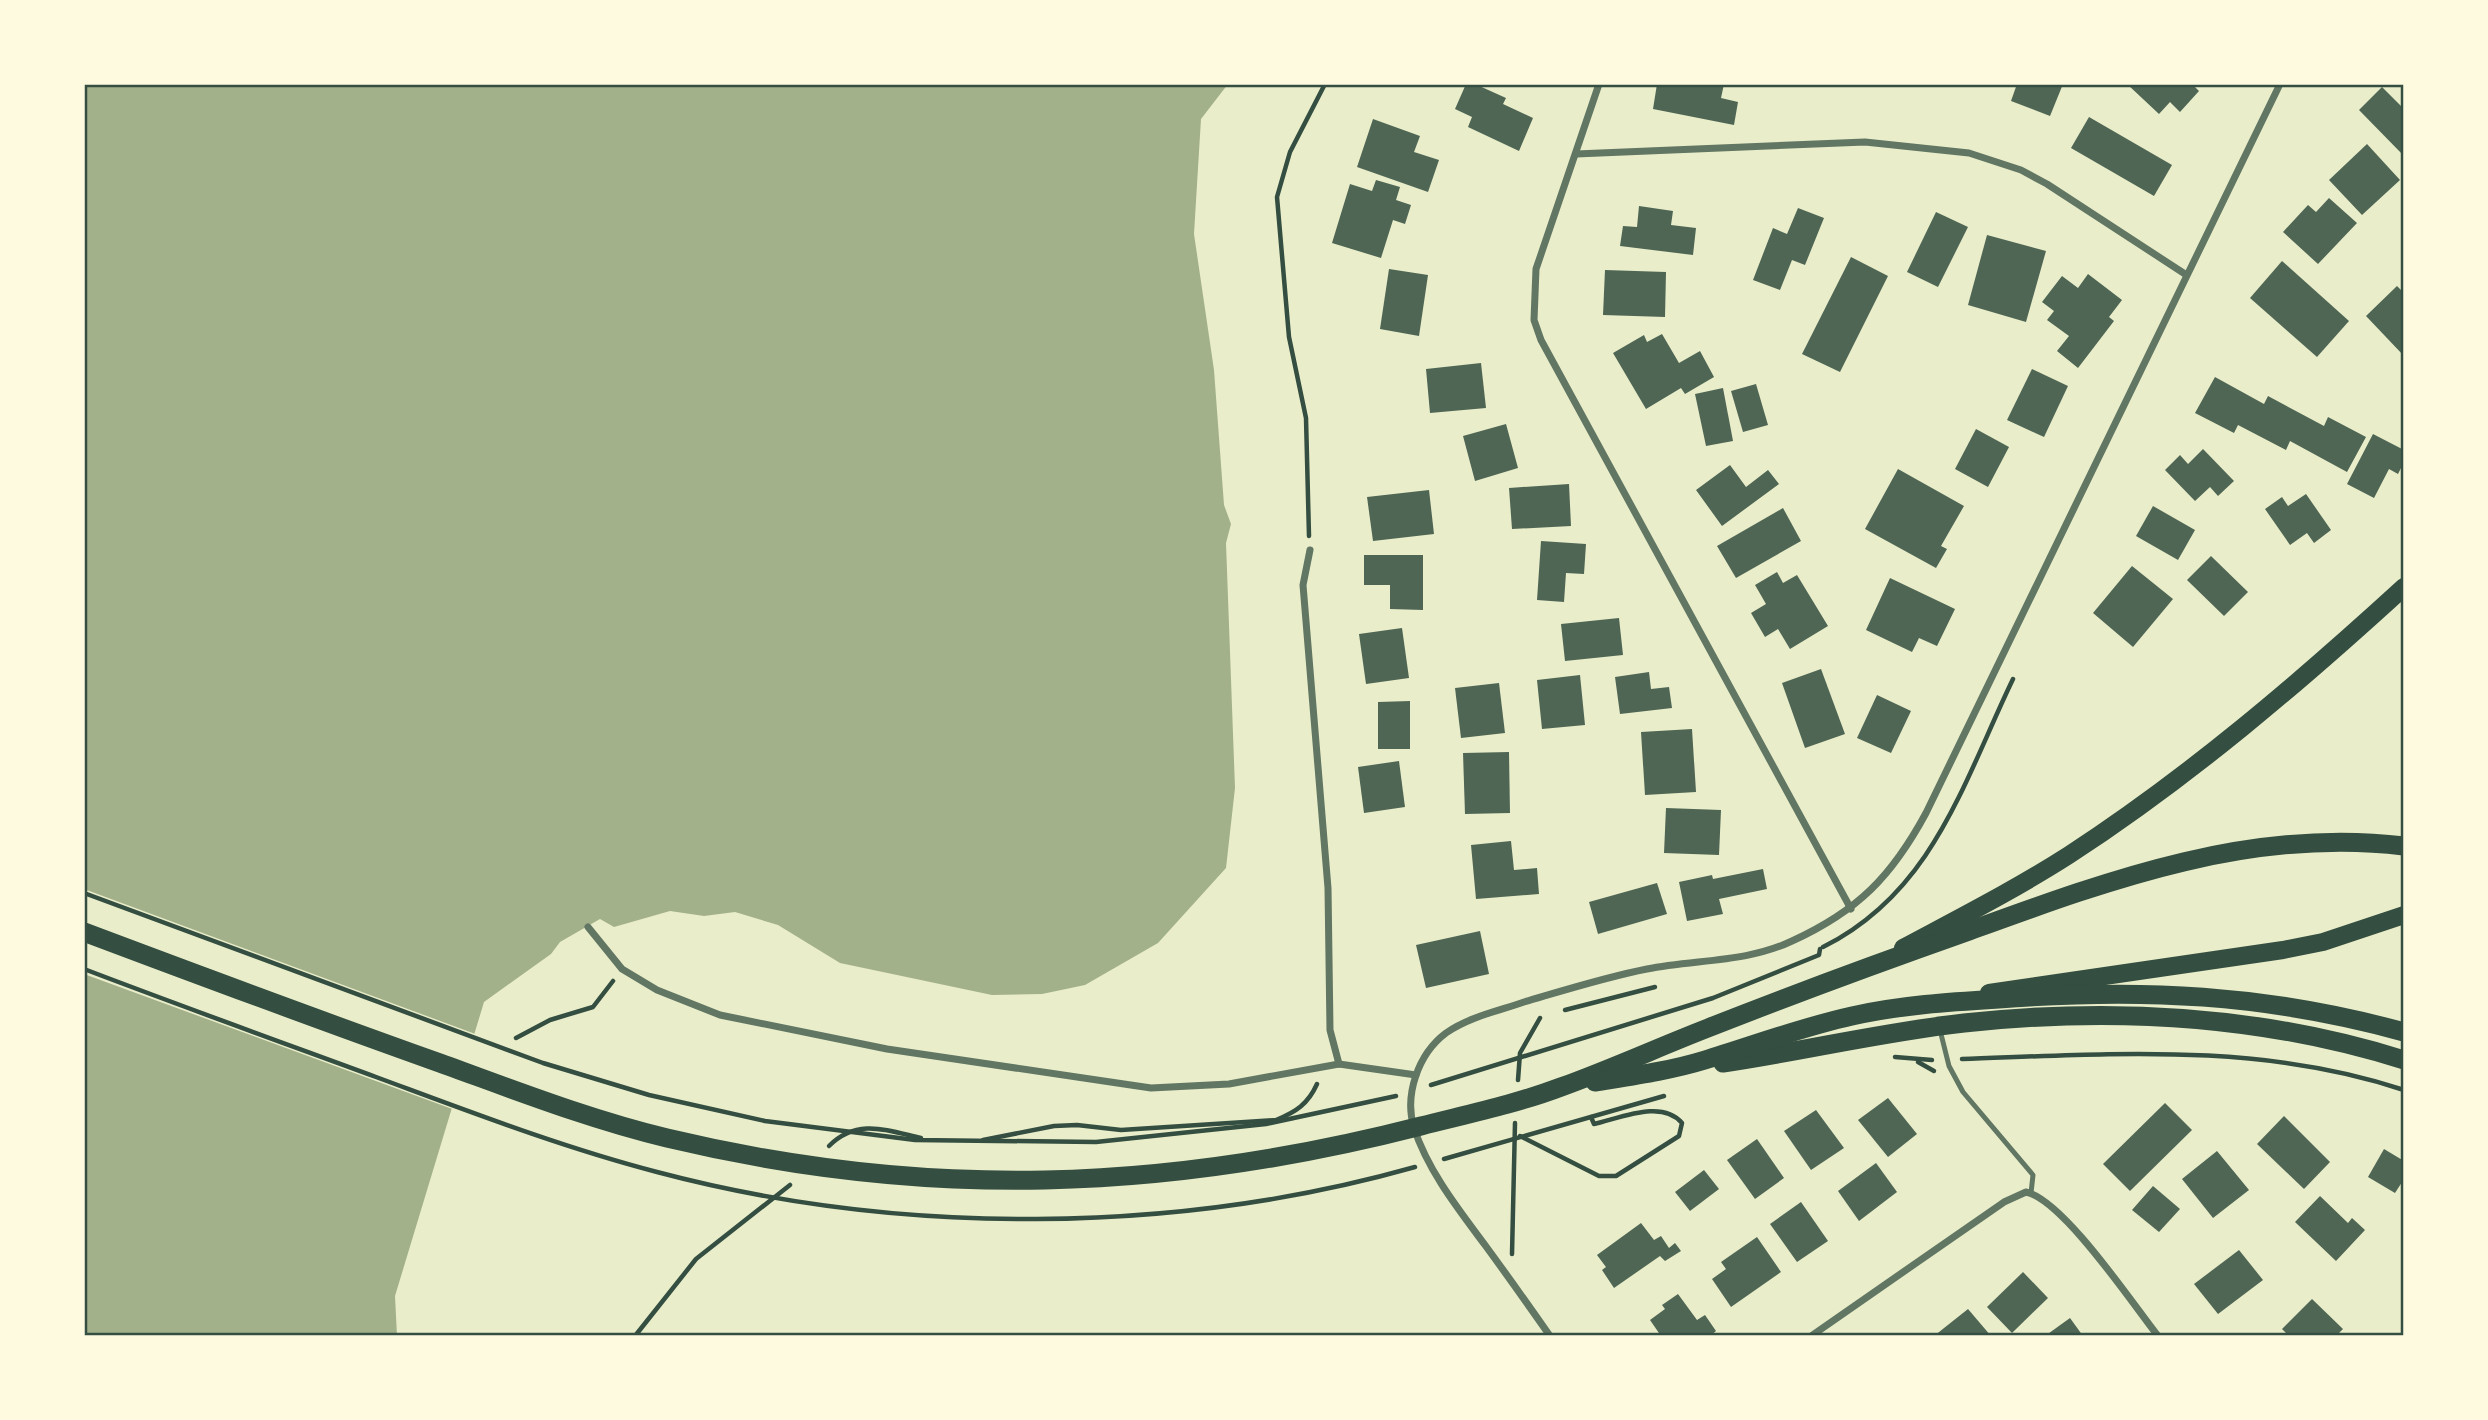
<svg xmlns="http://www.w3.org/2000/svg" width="2488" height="1420" font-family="Arial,sans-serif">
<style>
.water{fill:#a3b18a}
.pier{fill:#e9edc9}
.building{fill:#4f6655}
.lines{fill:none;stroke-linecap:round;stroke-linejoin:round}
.path{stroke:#344e41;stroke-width:4.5}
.service{stroke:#617663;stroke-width:5}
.minor{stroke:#617663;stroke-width:7}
.primary{stroke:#344e41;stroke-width:18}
.trunk{stroke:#344e41;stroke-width:19}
.neatline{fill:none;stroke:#344e41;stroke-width:2.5}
</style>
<rect width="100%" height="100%" fill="#e9edc9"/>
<polygon class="water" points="84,84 1228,84 1201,119 1194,234 1214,370 1224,505 1231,524 1226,543 1235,788 1226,868 1158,943 1085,985 1042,994 992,995 840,963 778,925 735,912 704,916 670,911 614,927 600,919 560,942 551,954 484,1002 395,1296 397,1336 84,1336"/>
<polygon class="pier" points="84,889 478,1035 455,1110 84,974"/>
<g class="building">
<polygon points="1466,84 1475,84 1506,98 1503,104 1533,118 1519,151 1468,127 1472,117 1455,109"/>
<polygon points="1657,84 1724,84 1721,98 1738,102 1734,125 1653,109"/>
<polygon points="2017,84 2063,84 2050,116 2011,101"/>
<polygon points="2127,84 2192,84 2199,91 2180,112 2170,102 2159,114"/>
<polygon points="2382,87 2404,109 2404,156 2359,110"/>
<polygon points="2089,117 2172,165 2154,196 2071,148"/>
<polygon points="1373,119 1420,136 1414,152 1439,160 1428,192 1357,167"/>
<polygon points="2367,144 2400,180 2362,215 2329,180"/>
<polygon points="1376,180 1400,187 1396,200 1411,205 1405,224 1393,220 1381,258 1332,243 1350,184 1372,191"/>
<polygon points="2329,198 2357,223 2318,264 2283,232 2308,205 2316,212"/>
<polygon points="1639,206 1673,211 1671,225 1696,228 1693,255 1620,246 1623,226 1637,227"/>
<polygon points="1798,208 1824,218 1805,265 1792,260 1780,290 1753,280 1773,228 1787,234"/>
<polygon points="1936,212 1968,227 1938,287 1907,272"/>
<polygon points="1987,235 2046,251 2026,322 1968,305"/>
<polygon points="1851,257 1888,276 1840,372 1802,354"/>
<polygon points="2282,261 2349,321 2317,357 2250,298"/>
<polygon points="1389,269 1428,275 1419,336 1380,329"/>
<polygon points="1605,270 1666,272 1665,317 1603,315"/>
<polygon points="2088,274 2122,300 2109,317 2114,321 2078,368 2057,351 2069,336 2047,320 2054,311 2042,302 2062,276 2078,288"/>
<polygon points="2397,286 2404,293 2404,356 2366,316"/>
<polygon points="1662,334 1679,363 1700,351 1714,377 1685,394 1681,388 1646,409 1613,353 1644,335 1647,342"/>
<polygon points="1481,363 1486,408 1430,413 1426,369"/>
<polygon points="2032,369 2068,386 2044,437 2007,420"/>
<polygon points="2215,377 2264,404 2268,396 2324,426 2328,417 2366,437 2347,472 2290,441 2286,450 2238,425 2234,433 2195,413"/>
<polygon points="1756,384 1768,425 1743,432 1731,391"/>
<polygon points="1723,388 1733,441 1706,446 1695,394"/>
<polygon points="1506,424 1518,468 1475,481 1463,436"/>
<polygon points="1976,429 2009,447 1988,487 1955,469"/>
<polygon points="2373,434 2404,450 2404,462 2398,474 2389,469 2374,498 2347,484"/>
<polygon points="2203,449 2234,481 2218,496 2210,487 2195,501 2165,470 2180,455 2188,464"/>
<polygon points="1730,465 1746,487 1768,470 1779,484 1722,526 1696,490"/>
<polygon points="1898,469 1964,506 1941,546 1947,549 1936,568 1865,529"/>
<polygon points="1569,484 1571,526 1512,529 1509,488"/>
<polygon points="1429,490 1434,534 1373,541 1367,497"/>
<polygon points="2306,494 2331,530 2314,543 2307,533 2290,545 2265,509 2282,497 2288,506"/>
<polygon points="2153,506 2195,530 2178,560 2136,536"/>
<polygon points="1783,508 1801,541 1736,578 1717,546"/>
<polygon points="1541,541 1586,544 1584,574 1566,573 1564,602 1537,600"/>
<polygon points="1364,555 1423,555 1423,610 1390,609 1390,585 1364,585"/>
<polygon points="2211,556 2248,592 2224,616 2187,580"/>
<polygon points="2132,566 2173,599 2133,647 2093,613"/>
<polygon points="1777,572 1783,583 1797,575 1828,626 1790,649 1778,629 1765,637 1751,613 1766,604 1755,585"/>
<polygon points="1890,578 1955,609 1937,646 1919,638 1912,652 1866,630"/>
<polygon points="1619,618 1623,655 1565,661 1561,624"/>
<polygon points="1402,628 1409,678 1366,684 1359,634"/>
<polygon points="1821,669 1845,734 1805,748 1782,683"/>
<polygon points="1649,672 1651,689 1669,687 1672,708 1620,714 1615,677"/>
<polygon points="1580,675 1585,725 1542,729 1537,680"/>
<polygon points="1499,683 1505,733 1461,738 1455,688"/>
<polygon points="1877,695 1911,711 1891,753 1857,738"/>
<polygon points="1410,701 1410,749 1378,749 1378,702"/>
<polygon points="1692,729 1696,792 1645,795 1641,732"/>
<polygon points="1509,752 1510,813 1465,814 1463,753"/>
<polygon points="1399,761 1405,807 1364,813 1358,767"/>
<polygon points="1666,808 1721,810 1719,855 1664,853"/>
<polygon points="1511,841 1514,870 1537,868 1539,894 1476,899 1471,845"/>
<polygon points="1763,869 1767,889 1719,899 1723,914 1687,921 1679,882 1712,875 1713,879"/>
<polygon points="1657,883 1667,914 1598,934 1589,902"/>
<polygon points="1480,931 1489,974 1426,988 1416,945"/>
<polygon points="1888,1098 1917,1134 1888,1157 1858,1120"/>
<polygon points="2165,1103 2192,1130 2130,1191 2103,1164"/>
<polygon points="1816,1110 1844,1148 1811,1170 1784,1131"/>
<polygon points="2284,1116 2330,1162 2304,1189 2257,1144"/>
<polygon points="1757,1139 1784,1178 1755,1199 1727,1160"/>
<polygon points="2384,1149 2404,1161 2404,1179 2395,1193 2368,1177"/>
<polygon points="2217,1151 2249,1190 2213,1218 2182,1179"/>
<polygon points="1876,1163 1897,1192 1859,1221 1838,1191"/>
<polygon points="1704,1170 1719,1189 1690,1211 1675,1192"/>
<polygon points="2153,1186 2180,1209 2159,1232 2132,1210"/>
<polygon points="2320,1196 2348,1223 2352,1218 2365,1230 2336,1261 2295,1222"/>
<polygon points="1801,1202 1828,1241 1797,1262 1770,1224"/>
<polygon points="1641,1223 1654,1240 1661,1236 1669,1248 1675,1243 1681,1251 1665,1261 1660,1256 1614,1288 1602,1270 1606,1267 1597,1255"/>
<polygon points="1757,1237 1781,1272 1731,1307 1712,1279 1726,1269 1721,1262"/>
<polygon points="2239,1250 2263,1280 2218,1314 2194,1284"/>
<polygon points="2023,1272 2048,1298 2012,1333 1987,1307"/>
<polygon points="1678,1294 1697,1320 1705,1315 1716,1331 1710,1336 1661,1336 1650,1320 1665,1309 1662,1305"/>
<polygon points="2312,1299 2343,1329 2336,1336 2289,1336 2282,1329"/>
<polygon points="1968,1309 1991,1336 1934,1336"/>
<polygon points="2070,1318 2083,1336 2045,1336"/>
</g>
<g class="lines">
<g class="path">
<polyline points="1309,536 1306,418 1289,337 1277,197 1290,152 1325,84"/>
<polyline points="84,893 543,1063 649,1095 765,1121 915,1140 1096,1142 1266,1124 1396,1096"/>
<path d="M 1823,947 C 1933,892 1963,783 2013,679"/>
<path d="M 84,969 C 181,1006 278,1041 376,1077 C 468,1111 561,1147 657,1172 C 898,1236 1175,1235 1415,1167"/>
<polyline points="1565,1010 1655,987"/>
<polyline points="516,1038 550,1020 593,1007 613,981"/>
<polyline points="1895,1057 1932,1060"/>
<path d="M 1962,1059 C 2110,1054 2261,1042 2404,1090"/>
<polyline points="1918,1062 1934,1071"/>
<polyline points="1518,1080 1520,1053 1540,1018"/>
<polyline points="1431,1085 1713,998 1819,955 1820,949"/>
<path d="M 1520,1136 L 1599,1176 L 1616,1176 L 1679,1136 L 1682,1123 C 1662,1099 1621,1118 1594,1124 L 1591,1117"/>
<path d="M 983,1140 L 1054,1126 L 1077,1125 L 1121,1130 L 1276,1120 C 1296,1112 1308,1104 1317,1084"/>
<path d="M 829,1146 C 857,1118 886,1130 921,1138"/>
<polyline points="1444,1159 1664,1096"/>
<polyline points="1512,1254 1515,1123"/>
<polyline points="635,1336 696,1259 790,1185"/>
</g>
<polyline class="service" points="1940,1030 1949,1066 1963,1092 2033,1175 2031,1193"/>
<g class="minor">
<polyline points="1599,84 1536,269 1534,320 1541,340 1851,909"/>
<polyline points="1576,154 1865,142 1969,153 2021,170 2047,184 2185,274"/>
<polyline points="1310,550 1303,585 1328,888 1330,1030 1339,1064"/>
<polyline points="588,927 622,969 657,990 720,1015 887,1049 1151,1088 1229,1084 1339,1064 1416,1075"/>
<path d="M 1550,1336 C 1529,1306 1507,1275 1485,1245 C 1459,1210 1428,1171 1414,1128 C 1404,1095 1418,1054 1446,1033 C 1469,1017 1498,1011 1524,1002 C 1565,990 1606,977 1647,969 C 1695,959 1746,963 1792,941 C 1858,911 1892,876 1926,813 L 2280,84"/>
<path d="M 1811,1336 L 2004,1202 L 2026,1192 C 2063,1200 2132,1303 2158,1336"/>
</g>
<g class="primary">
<path d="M 1903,948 C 1959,918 2016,889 2069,855 C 2189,777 2299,683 2404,587"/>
<polyline points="1989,993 2283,950 2323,942 2404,915"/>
</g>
<g class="trunk">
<path d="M 84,932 C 201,976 319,1020 437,1062 C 512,1089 588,1119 667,1138 C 926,1200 1164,1192 1421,1126 C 1468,1114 1516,1104 1561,1087 C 1611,1069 1659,1047 1708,1028 C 1794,994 1881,962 1969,931 C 2109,880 2252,827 2404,846"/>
<path d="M 1723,1063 C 1804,1051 1883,1032 1964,1023 C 2112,1007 2261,1015 2404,1060"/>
<path d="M 1595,1082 C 1632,1076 1669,1071 1705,1060 C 1754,1045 1802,1027 1852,1016 C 1901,1005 1949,1002 1999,999 C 2141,988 2266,994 2404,1032"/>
</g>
</g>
<rect width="2488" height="1420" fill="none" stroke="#fefae0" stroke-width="172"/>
<rect x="86" y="86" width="2316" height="1248" class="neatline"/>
</svg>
